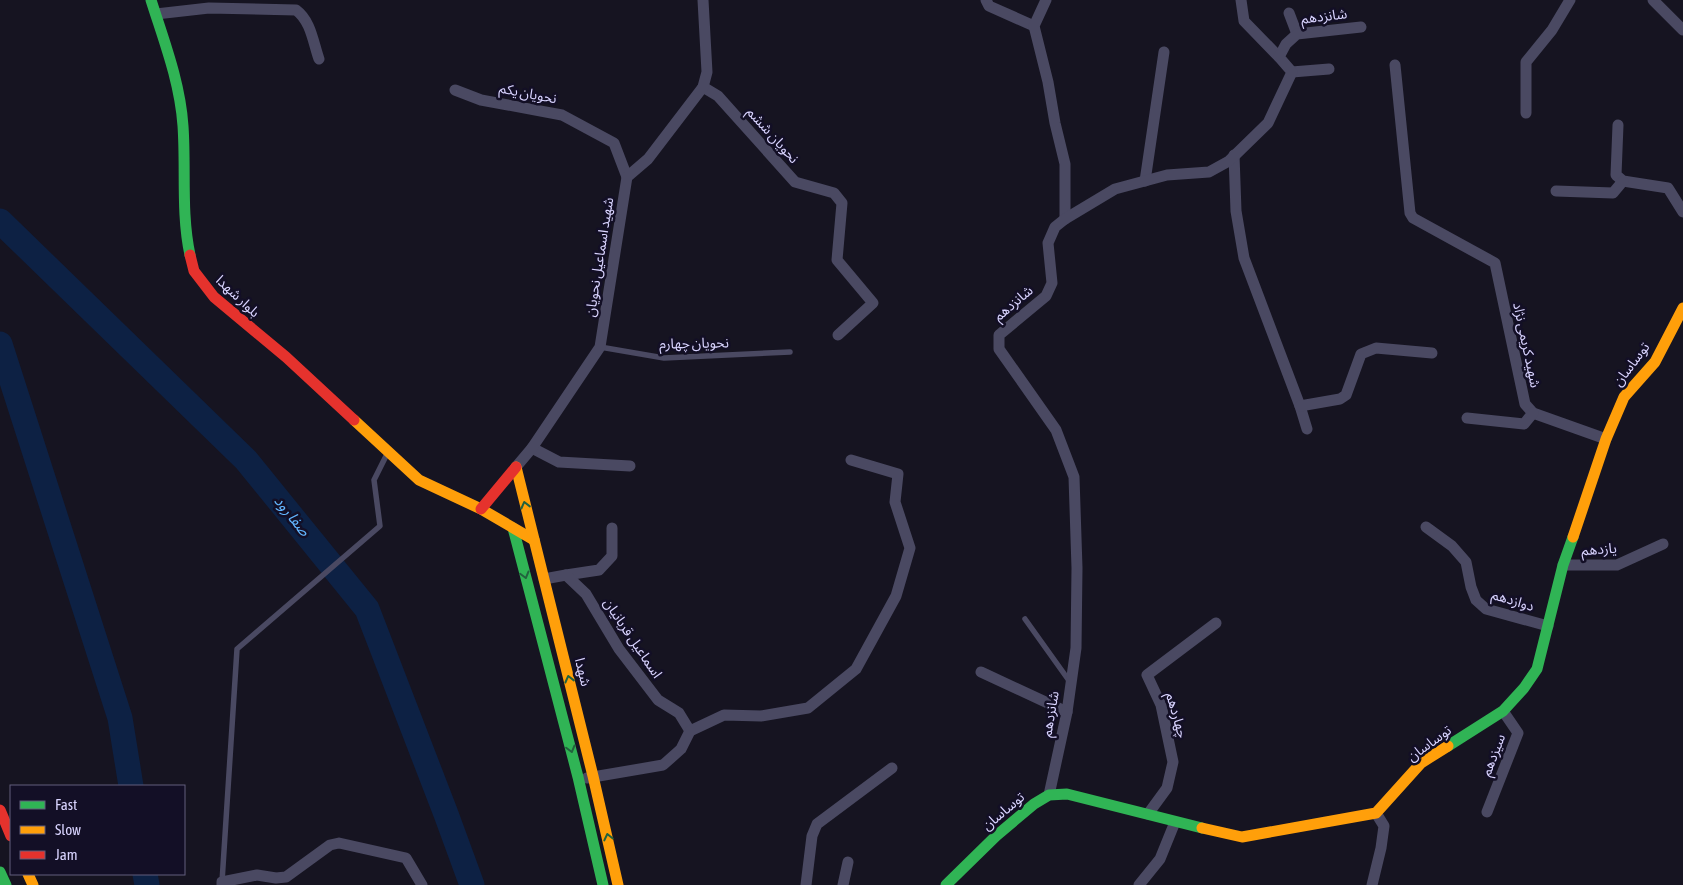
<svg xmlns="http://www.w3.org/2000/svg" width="1683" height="885" font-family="'Asap Condensed','Noto Sans Arabic',sans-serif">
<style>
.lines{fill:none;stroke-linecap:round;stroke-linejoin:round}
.river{stroke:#0d2144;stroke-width:25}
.lane{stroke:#4a4962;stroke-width:5.5}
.street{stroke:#4a4962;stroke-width:11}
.fast{stroke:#30b455;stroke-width:11}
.slow{stroke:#ff9f0a;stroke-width:11}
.jam{stroke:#e5322d;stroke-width:11}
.oneway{stroke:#22623e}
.labels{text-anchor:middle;stroke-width:5;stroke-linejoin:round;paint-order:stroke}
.street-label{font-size:14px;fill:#d9d4ff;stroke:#130f26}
.water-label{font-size:15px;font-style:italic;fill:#62b6ff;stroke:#130f26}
</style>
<rect width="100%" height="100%" fill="#161421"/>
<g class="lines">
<g class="river">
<polyline points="0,221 246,460 367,609 446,814 472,885"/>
<polyline points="0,344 120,718 131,786"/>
<polyline points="145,874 147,885"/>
</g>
<g class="lane">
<polyline points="600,347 664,358 790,352"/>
<polyline points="1025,619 1070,682"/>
<polyline points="222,882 237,649 380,526 374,480 387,454"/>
</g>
<g class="street">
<polyline points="986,0 989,6 1034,26"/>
<polyline points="1046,0 1034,26 1048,82 1055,123 1065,164 1065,219"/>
<polyline points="1241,0 1244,21 1279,57"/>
<polyline points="1653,0 1683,30"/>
<polyline points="1289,13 1297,34"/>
<path d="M 156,14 L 209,8 L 296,10 C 311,21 313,42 319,59"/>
<polyline points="1395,65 1410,213 1413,218 1495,263 1525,404 1533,413 1606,439"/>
<polyline points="1292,72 1329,69"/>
<polyline points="703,87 718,96 795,182 834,193 842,203 837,260 873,303 838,335"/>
<polyline points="455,90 481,100 562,115 614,143 627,177"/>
<polyline points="1526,113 1526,62 1552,30 1570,0"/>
<polyline points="1618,125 1616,175 1623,181 1668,188 1683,212"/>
<polyline points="1234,155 1236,211 1244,258 1300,406 1307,429"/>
<polyline points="1145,181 1164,52"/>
<polyline points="1556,191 1613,193 1623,181"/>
<polyline points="1300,406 1340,399 1346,395 1361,354 1376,348 1432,353"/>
<polyline points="1467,418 1524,424 1533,413"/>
<polyline points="532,448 559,462 630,466"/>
<polyline points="516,467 532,448 600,347 627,177 648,159 703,87 707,72 703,0"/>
<polyline points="1426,527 1452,546 1466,562 1471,587 1476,600 1486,609 1548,626"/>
<polyline points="1563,565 1617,565 1663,544"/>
<polyline points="566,575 599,570 612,556 612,528"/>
<polyline points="544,579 566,575 586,594 619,649 658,700 679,713 690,731"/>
<polyline points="981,672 1067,712"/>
<polyline points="587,778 663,765 681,749 690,731 724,715 761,716 808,708 856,669 896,596 910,548 895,502 898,474 851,460"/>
<polyline points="1049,795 1067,712 1076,648 1077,568 1074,477 1056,430 999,349 999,335 1046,296 1052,283 1048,243 1055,227 1065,219 1115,189 1167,175 1209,172 1229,161 1268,123 1292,72 1279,57 1286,44 1297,34 1361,27"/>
<polyline points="1487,812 1518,733 1503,711"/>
<polyline points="1148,814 1167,788 1173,762 1161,705 1147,675 1216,623"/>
<polyline points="222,885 222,882 257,875 276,878 286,877 330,845 339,843 406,858 422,885"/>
<polyline points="806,885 812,836 817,824 892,768"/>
<polyline points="843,885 848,862"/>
<polyline points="1139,885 1160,859 1175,822"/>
<polyline points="1372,885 1381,848 1384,826 1376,813"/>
</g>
<g class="fast">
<path d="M 151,0 C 164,41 180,82 183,126 C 186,169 181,213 190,255"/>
<polyline points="513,528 578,777 603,885"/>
<polyline points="1448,746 1503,711 1524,688 1537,669 1563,565 1573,537"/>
<polyline points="0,872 6,885"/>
<polyline points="946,885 996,836 1034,804 1049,795 1067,794 1202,828"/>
</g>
<g class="slow">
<polyline points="354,420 419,480 481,509 534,540"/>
<polyline points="516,467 593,776 618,885"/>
<polyline points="1573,537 1606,439 1624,397 1655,362 1683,308"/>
<polyline points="1202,828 1242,837 1376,813 1421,763 1448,746"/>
<polyline points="28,874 33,885"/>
</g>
<g class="jam">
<polyline points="190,255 194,271 214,297 286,357 354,420"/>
<polyline points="481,509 516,467"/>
<polyline points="0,810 11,836"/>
</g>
</g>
<defs><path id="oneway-chevron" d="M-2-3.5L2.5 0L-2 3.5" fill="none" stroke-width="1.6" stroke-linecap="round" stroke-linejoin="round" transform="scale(1.25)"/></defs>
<g class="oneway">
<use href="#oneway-chevron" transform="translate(525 505) rotate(-104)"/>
<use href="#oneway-chevron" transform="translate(525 575) rotate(75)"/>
<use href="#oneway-chevron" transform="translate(569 679) rotate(-104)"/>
<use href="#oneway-chevron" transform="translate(571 749) rotate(75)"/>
<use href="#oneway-chevron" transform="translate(608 837) rotate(-103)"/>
</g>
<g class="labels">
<g class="street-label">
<text transform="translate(1324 16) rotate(-7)" y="5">شانزدهم</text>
<text transform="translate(528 93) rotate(11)" y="5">نحویان یکم</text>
<text transform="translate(773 135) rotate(48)" y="5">نحویان ششم</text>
<text transform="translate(599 257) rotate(-81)" y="5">شهید اسماعیل نحویان</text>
<text transform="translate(238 296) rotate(43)" y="5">بلوار شهدا</text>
<text transform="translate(1013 303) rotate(-40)" y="5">شانزدهم</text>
<text transform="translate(694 343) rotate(-1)" y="5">نحویان چهارم</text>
<text transform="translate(1527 345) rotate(78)" y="5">شهید کریمی نژاد</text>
<text transform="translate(1631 364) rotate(-53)" y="5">توساسان</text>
<text transform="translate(1599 549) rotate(-4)" y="5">یازدهم</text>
<text transform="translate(1513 600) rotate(17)" y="5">دوازدهم</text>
<text transform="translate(633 638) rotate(56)" y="5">اسماعیل قربانیان</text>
<text transform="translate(583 672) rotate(76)" y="5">شهدا</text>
<text transform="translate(1050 714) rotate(-80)" y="5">شانزدهم</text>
<text transform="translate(1177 715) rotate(74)" y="5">چهاردهم</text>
<text transform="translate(1429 743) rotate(-36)" y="5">توساسان</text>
<text transform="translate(1493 755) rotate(-69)" y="5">سیزدهم</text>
<text transform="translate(1003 811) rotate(-40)" y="5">توساسان</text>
</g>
<g class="water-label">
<text transform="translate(292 516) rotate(51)" y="5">صفا رود</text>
</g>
</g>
<rect x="10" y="785" width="175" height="90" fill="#130f26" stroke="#625e7d"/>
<rect x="20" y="801" width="25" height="8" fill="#30b455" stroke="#625e7d"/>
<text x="55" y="810" font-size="15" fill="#d9d4ff">Fast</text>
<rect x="20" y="826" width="25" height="8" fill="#ff9f0a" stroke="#625e7d"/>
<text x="55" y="835" font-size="15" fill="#d9d4ff">Slow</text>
<rect x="20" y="851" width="25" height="8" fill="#e5322d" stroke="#625e7d"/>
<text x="55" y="860" font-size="15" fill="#d9d4ff">Jam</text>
</svg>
